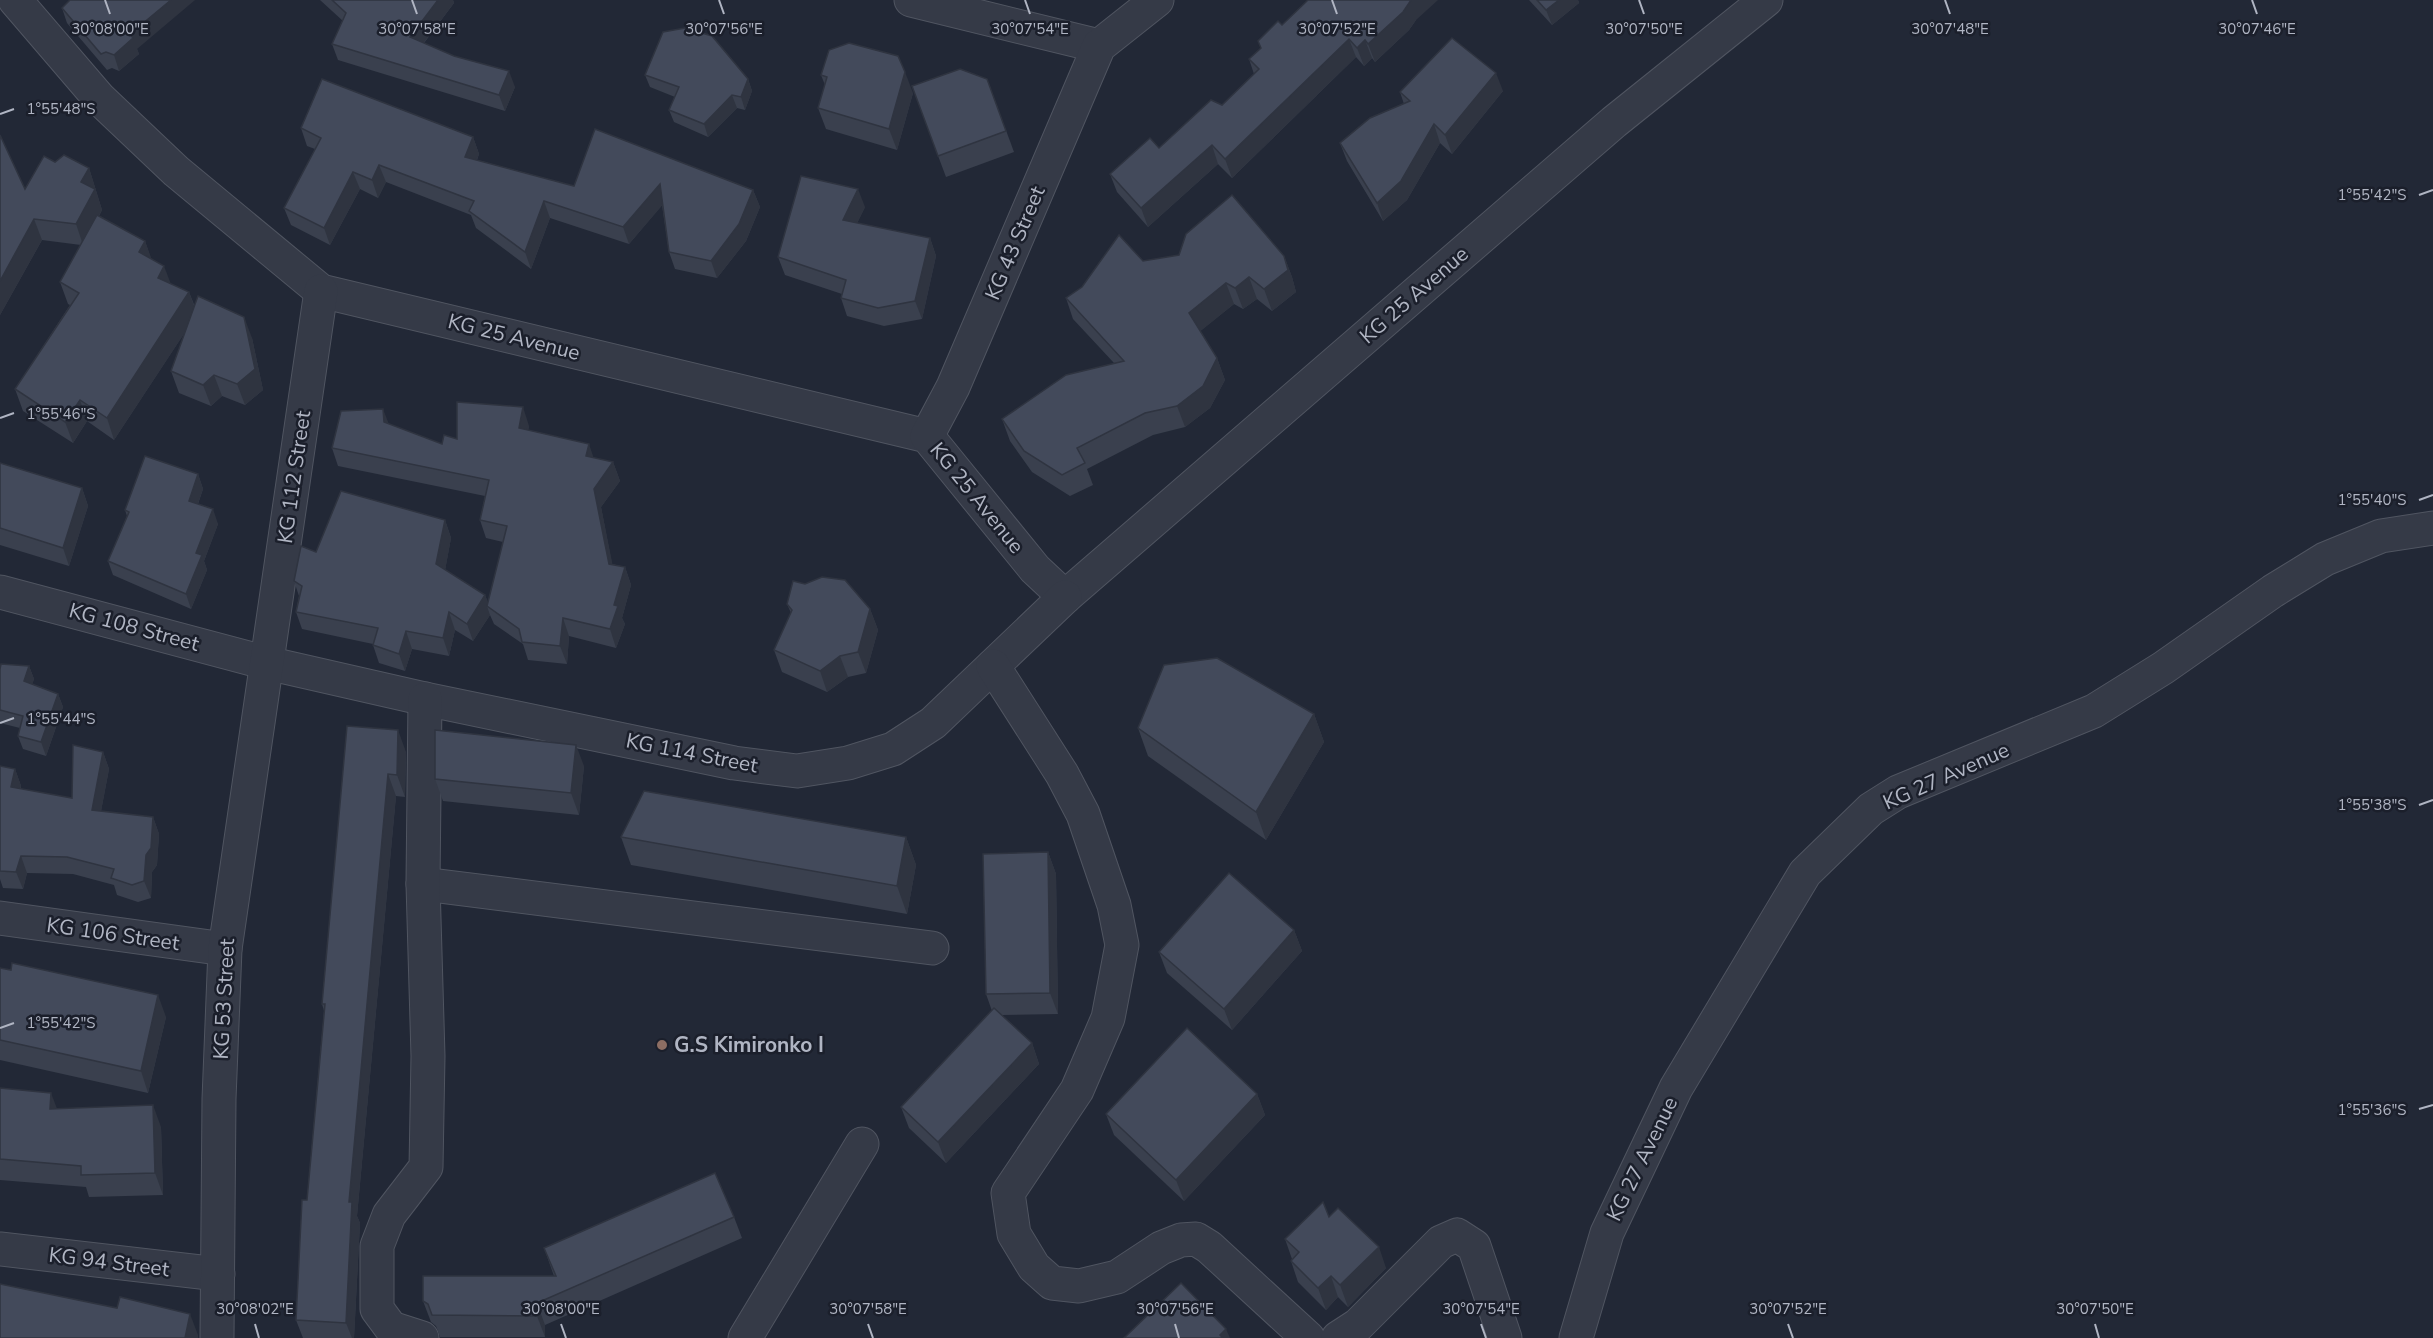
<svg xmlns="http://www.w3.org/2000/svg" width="2433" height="1338" font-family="'Nunito Sans',sans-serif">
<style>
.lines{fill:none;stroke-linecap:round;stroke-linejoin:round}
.minor-casing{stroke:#505561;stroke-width:35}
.minor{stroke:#353a47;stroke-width:33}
.wall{fill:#3a404e}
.shaded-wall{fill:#2f3440}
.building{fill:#434a5b;stroke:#2f3440;stroke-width:1.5}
.ticks{fill:none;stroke:#b0b5c3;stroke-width:2}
.education-dot{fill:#8d6e63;stroke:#1b1f2b;stroke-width:2}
.labels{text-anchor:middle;stroke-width:5;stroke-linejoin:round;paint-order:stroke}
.street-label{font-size:21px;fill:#b0b5c3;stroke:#1b1f2b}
.poi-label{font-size:21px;font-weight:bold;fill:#b0b5c3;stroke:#1b1f2b;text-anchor:start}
.ticks-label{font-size:15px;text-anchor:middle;fill:#b0b5c3;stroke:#1b1f2b;stroke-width:5;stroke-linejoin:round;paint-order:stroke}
</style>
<rect width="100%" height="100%" fill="#222836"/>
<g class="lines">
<g class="minor-casing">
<g id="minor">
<polyline points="15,0 99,98 176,171 321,291 927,436 1035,569 1065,597 1614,122 1766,0"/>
<polyline points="911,0 1099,46"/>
<polyline points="927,436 953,387 1099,46 1157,0"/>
<polyline points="0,592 267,663 425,699 734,763 797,771 848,763 893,749 933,723 1065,597"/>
<polyline points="993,666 1062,774 1083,814 1114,905 1122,945 1108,1018 1077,1090 1008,1193 1014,1234 1034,1267 1052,1283 1079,1286 1117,1277 1161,1248 1181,1240 1196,1239 1209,1247 1308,1338"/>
<polyline points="423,884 932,948"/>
<polyline points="0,918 225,949"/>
<polyline points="0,1249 218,1274"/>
<polyline points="217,1338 219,1099 225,949 321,291"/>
<polyline points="422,1338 391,1328 377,1309 377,1246 389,1215 426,1167 428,1056 423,884 425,699"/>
<polyline points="745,1338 862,1144"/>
<polyline points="1338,1338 1358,1325 1441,1242 1457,1235 1474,1246 1505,1338"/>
<polyline points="1576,1338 1607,1233 1676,1088 1805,873 1871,809 1898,792 2094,711 2163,668 2273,591 2325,559 2381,536 2433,528"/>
</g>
</g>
<use href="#minor" class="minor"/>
</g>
<g class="wall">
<polygon points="320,0 453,0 454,3 424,43 515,87 505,111 338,60 332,44 343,21"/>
<polygon points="1529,0 1578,0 1579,3 1552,25"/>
<polygon points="62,8 137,49 139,54 119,71 112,68 107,70 67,23"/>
<polygon points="1416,20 1409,30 1375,62 1372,58 1364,66 1356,57 1232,178 1218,164 1148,227 1117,192 1110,174 1159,148 1222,105 1254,74 1249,59 1261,48 1258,41 1282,25"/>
<polygon points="645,75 748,79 752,91 745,110 737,108 708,137 674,122 669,110 675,97 650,87"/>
<polygon points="821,75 913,93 897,150 826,129 818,108 825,85"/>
<polygon points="987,79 1014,152 946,177 912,86"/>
<polygon points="1503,91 1452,154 1440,143 1407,200 1383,221 1347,161 1340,143 1404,104 1400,92"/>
<polygon points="301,128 473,137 479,154 477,160 574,186 753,190 760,207 746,241 717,278 675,269 669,252 662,205 629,244 550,218 531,269 476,228 471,215 386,182 378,198 360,189 330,245 291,225 284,208 315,149 307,146"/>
<polygon points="0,135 25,189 55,162 89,168 102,210 99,216 145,241 151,259 171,284 189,292 195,307 252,338 263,390 245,405 222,396 211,406 179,393 171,371 185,332 114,440 87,421 73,443 23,411 15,389 70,305 68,304 60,282 81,245 42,240 0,315"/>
<polygon points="865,207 857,223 930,238 936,256 922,319 884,326 847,316 841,298 842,294 785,275 778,257"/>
<polygon points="1284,256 1292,277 1296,292 1272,311 1257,299 1243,309 1234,304 1200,331 1217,358 1225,380 1210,408 1185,427 1153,435 1087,469 1093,485 1070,496 1032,472 1010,441 1002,419 1114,363 1073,319 1066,298 1143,261"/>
<polygon points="389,424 442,444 457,439 529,426 528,430 594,458 613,462 620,481 601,507 612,564 625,567 631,585 622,618 625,624 616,648 569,636 567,664 528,660 523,644 494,624 490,615 473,641 455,630 449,656 412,649 405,671 379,663 373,645 373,644 302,629 296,612 299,596 294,581 316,552 445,520 451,538 445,570 485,595 488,603 503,542 486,538 480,520 485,496 338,466 332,448"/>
<polygon points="0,463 82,488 88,506 69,566 0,545"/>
<polygon points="198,474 203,489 198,504 218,524 204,561 207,570 191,609 113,575 108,561 127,516 125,510"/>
<polygon points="787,604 870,609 878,630 866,673 848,677 827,692 782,672 774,650 791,613"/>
<polygon points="29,666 34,679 32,684 58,694 63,707 46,756 23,749 18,736 20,728 0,723 0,669"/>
<polygon points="1314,714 1324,742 1266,840 1148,756 1138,728"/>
<polygon points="347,726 406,752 405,797 396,796 357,1216 360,1223 354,1338 303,1338 296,1320 324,1011 322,1004"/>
<polygon points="103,752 109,769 101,811 153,817 159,834 157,865 152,872 151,898 138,902 117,895 114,885 73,874 27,873 23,889 3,888 0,879 0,766 15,769 21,786 21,789 72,798"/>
<polygon points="584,766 579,815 443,801 435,779"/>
<polygon points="621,837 906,837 916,865 907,914 631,865"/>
<polygon points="1048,852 1056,874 1058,1014 1002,1015 1032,1043 1039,1064 946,1163 909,1128 901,1107 992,1011 986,994"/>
<polygon points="1294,930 1302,951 1232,1030 1167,973 1159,952"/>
<polygon points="0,968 166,1017 148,1093 0,1060"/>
<polygon points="0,1088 57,1108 161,1127 163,1195 89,1197 86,1187 0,1180"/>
<polygon points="1257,1094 1265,1115 1184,1201 1114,1135 1106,1114"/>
<polygon points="734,1217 742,1238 545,1325 545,1337 440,1337 436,1326 431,1322 423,1301 554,1276 544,1248"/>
<polygon points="1329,1217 1386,1268 1348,1307 1338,1297 1326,1310 1298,1282 1291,1261 1292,1259 1285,1239"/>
</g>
<g class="shaded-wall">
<polygon points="171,0 195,0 137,49 139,54 119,71 114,55 130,34"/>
<polygon points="438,0 453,0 454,3 416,53 410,37"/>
<polygon points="1411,0 1438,0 1416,20 1409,30 1375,62 1368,44"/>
<polygon points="1559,0 1578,0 1579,3 1552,25 1546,10"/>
<polygon points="1349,39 1356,57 1232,178 1225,159"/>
<polygon points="1365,40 1372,58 1364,66 1357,48"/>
<polygon points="509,71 515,87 505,111 499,95"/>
<polygon points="905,72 913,93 897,150 889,129"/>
<polygon points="1496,73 1503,91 1452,154 1445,135"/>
<polygon points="748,79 752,91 745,110 741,97"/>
<polygon points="732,95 737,108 708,137 704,124"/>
<polygon points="1434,124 1440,143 1407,200 1383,221 1377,203"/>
<polygon points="473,137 479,154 471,175 465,157"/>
<polygon points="1212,145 1218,164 1148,227 1141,208"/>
<polygon points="379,165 386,182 378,198 372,180"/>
<polygon points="89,168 102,210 83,245 76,224 81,182"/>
<polygon points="353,172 360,189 330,245 324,228"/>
<polygon points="660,184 666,201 629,244 623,227"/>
<polygon points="858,189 865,207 850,238 843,220"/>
<polygon points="753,190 760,207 746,241 717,278 711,261"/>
<polygon points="544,201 550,218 531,269 525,252"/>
<polygon points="34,219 42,240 0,315 0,281"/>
<polygon points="930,238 936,256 922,319 915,301"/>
<polygon points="145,241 153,263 139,252"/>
<polygon points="1284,256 1292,277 1296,292 1272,311 1264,289"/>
<polygon points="164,266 172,287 158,278"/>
<polygon points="1249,277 1257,299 1243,309 1235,288"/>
<polygon points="1226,283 1234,304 1197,334 1189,313"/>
<polygon points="189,292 197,314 114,440 107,418"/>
<polygon points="244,317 252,338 263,390 245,405 237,384"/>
<polygon points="1217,358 1225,380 1210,408 1185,427 1177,406"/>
<polygon points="214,375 222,396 211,406 203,385"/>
<polygon points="80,400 87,421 73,443 65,422"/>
<polygon points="523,407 529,426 526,446 519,428"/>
<polygon points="383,409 390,427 384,422"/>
<polygon points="589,444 595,462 586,456"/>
<polygon points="613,462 620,481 601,507 616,582 609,564 594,489"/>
<polygon points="198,474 203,489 194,515 189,501"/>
<polygon points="82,488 88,506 69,566 63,548"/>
<polygon points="213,509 218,524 204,561 207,570 191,609 186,594 196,553"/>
<polygon points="445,520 451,538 443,582 436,564"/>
<polygon points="625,567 631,585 622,618 625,624 616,648 610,629 614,605"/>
<polygon points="485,595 490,607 487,606 490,615 473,641 467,624"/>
<polygon points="870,609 878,630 866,673 858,652"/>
<polygon points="449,612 455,630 449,656 443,638"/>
<polygon points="563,618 569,636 567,664 560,646"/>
<polygon points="406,631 412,649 405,671 399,654"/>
<polygon points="840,656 848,677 827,692 820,671"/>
<polygon points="29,666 34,679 29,695 24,681"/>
<polygon points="58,694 63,707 46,756 41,742"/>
<polygon points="1314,714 1324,742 1266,840 1256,812"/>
<polygon points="398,730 406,752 405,797 397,775"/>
<polygon points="576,745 584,766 579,815 571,793"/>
<polygon points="103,752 109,769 98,827 92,810"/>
<polygon points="15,769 21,786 17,804 11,787"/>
<polygon points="388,774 396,796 357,1216 360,1223 354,1338 352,1338 346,1323 349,1202"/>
<polygon points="153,817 159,834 157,865 152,872 151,898 144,881 146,855"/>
<polygon points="906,837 916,865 907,914 897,886"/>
<polygon points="1048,852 1056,874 1058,1014 1050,993"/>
<polygon points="21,856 27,873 23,889 16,872"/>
<polygon points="1294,930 1302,951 1232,1030 1224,1009"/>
<polygon points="158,995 166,1017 148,1093 141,1071"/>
<polygon points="1032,1043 1039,1064 946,1163 938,1142"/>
<polygon points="51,1093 59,1114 50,1109"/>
<polygon points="1257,1094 1265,1115 1184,1201 1176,1180"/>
<polygon points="153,1105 161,1127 163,1195 155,1173"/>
<polygon points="1379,1247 1386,1268 1348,1307 1340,1285"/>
<polygon points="1331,1276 1338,1297 1326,1310 1318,1288"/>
<polygon points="537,1303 545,1325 545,1337 537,1316"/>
<polygon points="190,1314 198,1335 198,1338 185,1338"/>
<polygon points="1226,1329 1230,1338 1222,1338 1220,1335"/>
</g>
<g class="building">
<polygon points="70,0 171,0 130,34 133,38 114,55 106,52 101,54 62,8"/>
<polygon points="332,0 438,0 410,37 454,56 509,71 499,95 332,44 346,13"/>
<polygon points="1308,0 1411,0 1403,12 1368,44 1365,40 1357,48 1349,39 1225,159 1212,145 1141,208 1110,174 1150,138 1159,148 1211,100 1222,105 1259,69 1249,59 1261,48 1258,41 1278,21 1282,25"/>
<polygon points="1537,0 1559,0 1546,10"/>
<polygon points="685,28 712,36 748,79 741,97 732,95 704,124 669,110 679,87 645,75 663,32"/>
<polygon points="1452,38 1496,73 1445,135 1434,124 1401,181 1377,203 1340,143 1370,118 1410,101 1400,92"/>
<polygon points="849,43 898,56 905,72 889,129 818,108 827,77 821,75 829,50"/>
<polygon points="960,69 987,79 1006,131 938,156 912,86"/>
<polygon points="322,79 473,137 465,157 574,186 595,129 753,190 739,224 711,261 669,252 660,184 623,227 544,201 525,252 469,211 474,201 379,165 372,180 353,172 324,228 284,208 321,138 301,128"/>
<polygon points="0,135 25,189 44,156 55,162 64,155 89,168 81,182 95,189 76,224 34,219 0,281"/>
<polygon points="801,176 858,189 843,220 930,238 915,301 878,308 841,298 846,280 778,257"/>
<polygon points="1232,195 1284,256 1288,270 1264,289 1249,277 1235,288 1226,283 1189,313 1217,358 1203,386 1177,406 1145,413 1077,448 1085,463 1062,475 1024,451 1002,419 1066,375 1124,361 1066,298 1082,287 1119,235 1143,261 1179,255 1186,234"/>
<polygon points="97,215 145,241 139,252 164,266 158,278 189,292 107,418 80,400 65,422 15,389 79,293 60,282"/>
<polygon points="198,296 244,317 255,369 237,384 214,375 203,385 171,371"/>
<polygon points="457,402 523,407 519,428 589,444 586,456 613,462 594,489 609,564 625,567 614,605 618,606 610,629 563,618 560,646 522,642 519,629 487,606 507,526 480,520 489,480 332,448 341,411 383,409 384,422 442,444 444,435 457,439"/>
<polygon points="145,456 198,474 189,501 213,509 196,553 202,555 186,594 108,561 129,512 125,510"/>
<polygon points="0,463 82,488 63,548 0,528"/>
<polygon points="341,491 445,520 436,564 485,595 467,624 449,612 443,638 406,631 399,654 373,645 378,628 296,612 302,586 294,581 301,546 316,552"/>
<polygon points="822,577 845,580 870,609 858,652 840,656 820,671 774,650 792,610 787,604 793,581 805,584"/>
<polygon points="1217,658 1314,714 1256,812 1138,728 1164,665"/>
<polygon points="1,664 29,666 24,681 58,694 41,742 18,736 23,716 0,710 0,669"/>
<polygon points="347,726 398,730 397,775 388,774 349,1202 352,1202 346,1323 296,1320 302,1200 307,1200 325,1004 322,1004"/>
<polygon points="435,730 576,745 571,793 435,779"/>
<polygon points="73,745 103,752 92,810 153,817 151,848 146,855 144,881 132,885 111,878 114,869 67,857 21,856 16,872 0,871 0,766 15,769 11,787 72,798"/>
<polygon points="644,791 906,837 897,886 621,837"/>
<polygon points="1048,852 1050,993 986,994 983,854"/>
<polygon points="1229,873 1294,930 1224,1009 1159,952"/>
<polygon points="12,963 158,995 141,1071 0,1040 0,968 11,970"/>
<polygon points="994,1008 1032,1043 938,1142 901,1107"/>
<polygon points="1187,1028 1257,1094 1176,1180 1106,1114"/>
<polygon points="0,1088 51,1093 50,1109 153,1105 155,1173 81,1175 81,1166 0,1159"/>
<polygon points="715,1173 734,1217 537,1303 537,1316 432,1315 428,1304 423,1301 423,1276 556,1276 544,1248"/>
<polygon points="1323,1202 1329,1217 1338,1208 1379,1247 1340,1285 1331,1276 1318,1288 1291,1261 1299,1252 1285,1239"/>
<polygon points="1181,1283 1226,1329 1220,1335 1223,1338 1124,1338"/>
<polygon points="0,1284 117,1308 120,1297 190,1314 185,1338 0,1338"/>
</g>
<path class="ticks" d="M 105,0 L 110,14M 412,0 L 417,14M 719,0 L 724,14M 1025,0 L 1030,14M 1332,0 L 1337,14M 1639,0 L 1644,14M 1945,0 L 1950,14M 2252,0 L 2257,14M 0,114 L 14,109M 2419,195 L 2433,190M 0,418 L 14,413M 2419,500 L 2433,495M 0,723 L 14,718M 2419,805 L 2433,800M 0,1028 L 14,1023M 2419,1109 L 2433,1105M 255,1324 L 259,1338M 561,1324 L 566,1338M 868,1324 L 873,1338M 1175,1324 L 1179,1338M 1481,1324 L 1486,1338M 1788,1324 L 1793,1338M 2095,1324 L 2099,1338"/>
<circle class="education-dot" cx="662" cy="1045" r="6"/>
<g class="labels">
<g class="street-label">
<text transform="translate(1015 243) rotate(-67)" y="7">KG 43 Street</text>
<text transform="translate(1414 295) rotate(-41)" y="7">KG 25 Avenue</text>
<text transform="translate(514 337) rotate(14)" y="7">KG 25 Avenue</text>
<text transform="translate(294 477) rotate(-82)" y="7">KG 112 Street</text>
<text transform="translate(977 498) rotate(51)" y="7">KG 25 Avenue</text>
<text transform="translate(134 627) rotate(15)" y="7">KG 108 Street</text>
<text transform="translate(692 753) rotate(11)" y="7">KG 114 Street</text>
<text transform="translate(1946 776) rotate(-24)" y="7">KG 27 Avenue</text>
<text transform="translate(113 934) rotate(8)" y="7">KG 106 Street</text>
<text transform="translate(224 999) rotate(-87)" y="7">KG 53 Street</text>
<text transform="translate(1642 1159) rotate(-64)" y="7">KG 27 Avenue</text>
<text transform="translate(109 1262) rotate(7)" y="7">KG 94 Street</text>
</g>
<g class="poi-label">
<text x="674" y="1052">G.S Kimironko I</text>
</g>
</g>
<g class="ticks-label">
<text x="1950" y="34">30°07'48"E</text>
<text x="110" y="34">30°08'00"E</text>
<text x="417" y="34">30°07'58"E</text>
<text x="724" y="34">30°07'56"E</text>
<text x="1030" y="34">30°07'54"E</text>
<text x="1337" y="34">30°07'52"E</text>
<text x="1644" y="34">30°07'50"E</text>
<text x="2257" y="34">30°07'46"E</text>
<text x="61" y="114">1°55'48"S</text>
<text x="2372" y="200">1°55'42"S</text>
<text x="61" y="419">1°55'46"S</text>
<text x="2372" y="505">1°55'40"S</text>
<text x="61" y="724">1°55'44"S</text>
<text x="2372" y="810">1°55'38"S</text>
<text x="61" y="1028">1°55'42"S</text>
<text x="2372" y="1115">1°55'36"S</text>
<text x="255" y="1314">30°08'02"E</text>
<text x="561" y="1314">30°08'00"E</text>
<text x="868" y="1314">30°07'58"E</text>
<text x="1175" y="1314">30°07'56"E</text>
<text x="1481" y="1314">30°07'54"E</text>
<text x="1788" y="1314">30°07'52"E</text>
<text x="2095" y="1314">30°07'50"E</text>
</g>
</svg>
